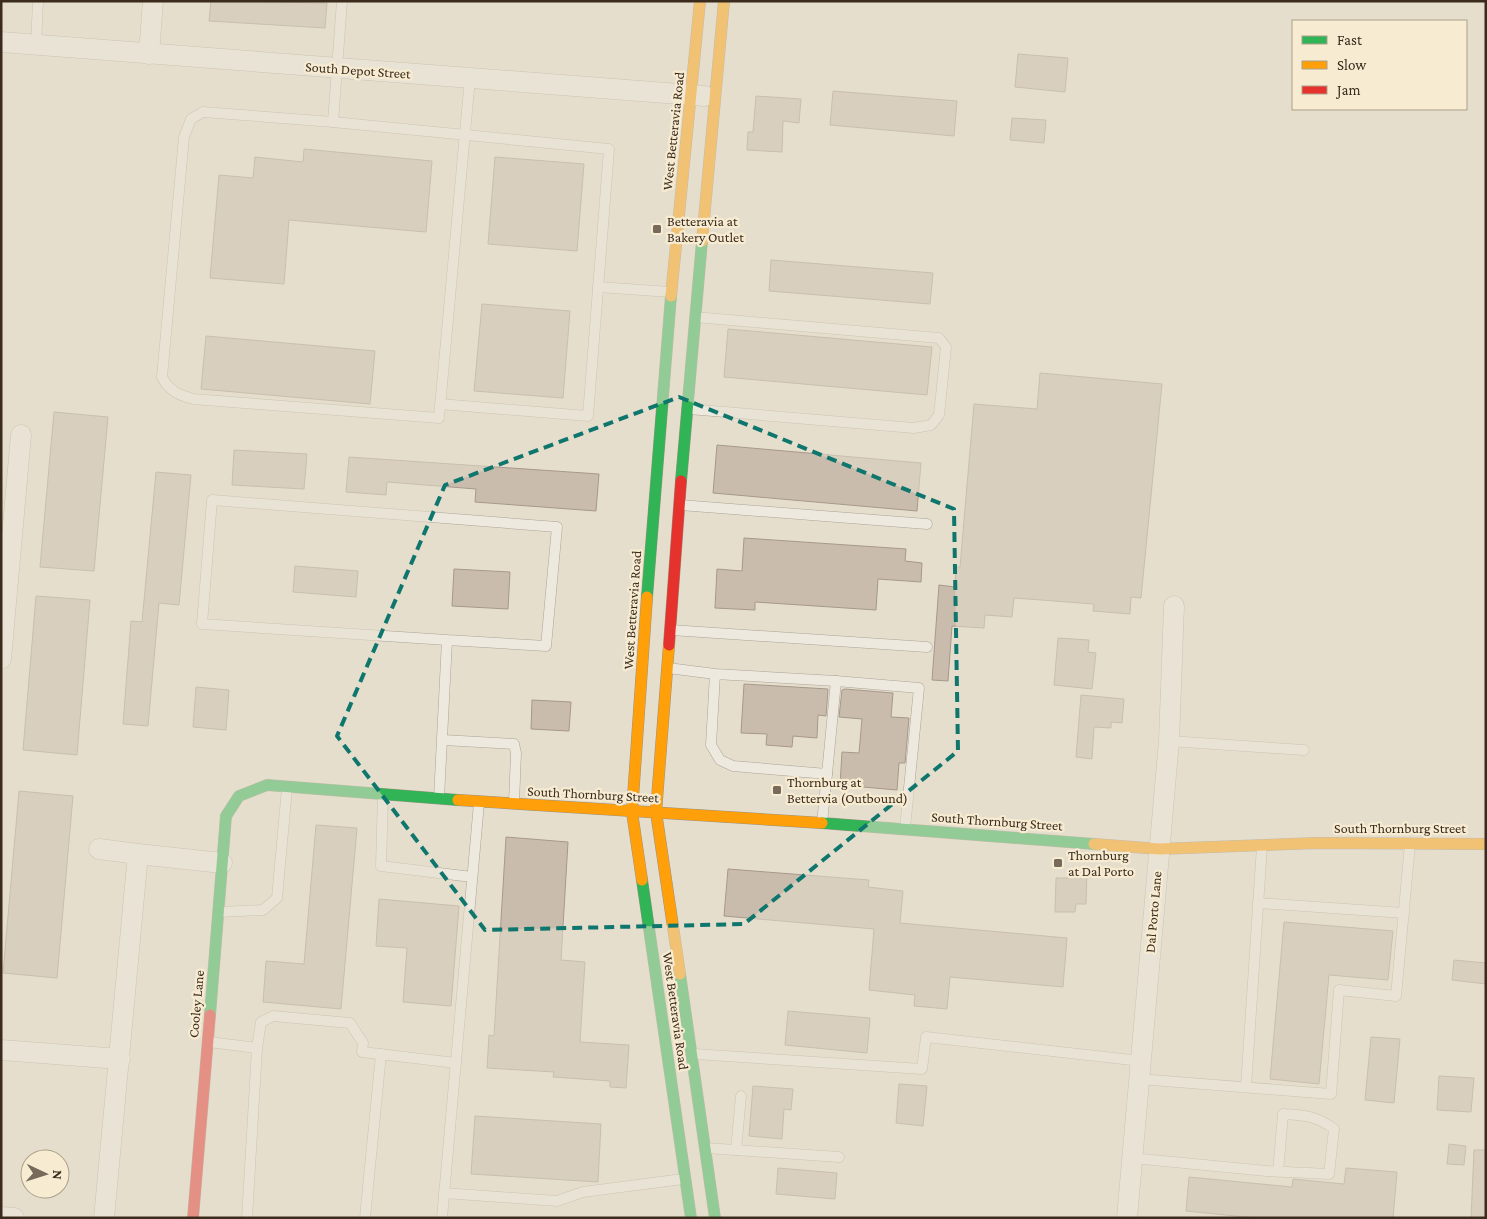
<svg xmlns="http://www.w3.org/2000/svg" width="1487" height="1219" font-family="'Crimson Pro',serif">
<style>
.building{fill:#cabcad;stroke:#a6998c}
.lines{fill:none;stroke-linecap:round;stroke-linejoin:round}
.lane-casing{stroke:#aba396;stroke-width:11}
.street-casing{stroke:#aba396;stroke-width:21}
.fast-casing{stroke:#9b9285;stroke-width:12}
.slow-casing{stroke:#9b9285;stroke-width:12}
.jam-casing{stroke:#9b9285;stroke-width:12}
.lane{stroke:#eee9df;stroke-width:10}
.street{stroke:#eee9df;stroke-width:20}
.fast{stroke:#30b455;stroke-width:11}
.slow{stroke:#ff9f0a;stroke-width:11}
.jam{stroke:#e5322d;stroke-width:11}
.marked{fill:none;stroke:#0f766e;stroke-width:4;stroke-dasharray:10 6;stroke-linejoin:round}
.poi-dot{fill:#776a5a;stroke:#f7ecd2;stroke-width:2}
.labels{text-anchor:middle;stroke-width:4.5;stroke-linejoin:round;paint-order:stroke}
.street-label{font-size:14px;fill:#3b2b1d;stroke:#f7ecd2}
.poi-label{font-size:14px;fill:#3b2b1d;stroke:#f7ecd2;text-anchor:start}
</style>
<rect width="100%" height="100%" fill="#e6decc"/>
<g class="building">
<polygon points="211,1 327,3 325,28 209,21"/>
<polygon points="1018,54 1068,58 1065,92 1015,87"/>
<polygon points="833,91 957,101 954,136 830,125"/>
<polygon points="756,96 801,99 799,123 783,121 782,152 747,150 748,132 753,132"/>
<polygon points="1012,118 1046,120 1044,143 1010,140"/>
<polygon points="304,149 432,161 426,232 289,220 284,284 210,278 219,175 253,178 255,157 303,162"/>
<polygon points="495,157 584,164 577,251 488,244"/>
<polygon points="771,260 933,273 930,304 769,291"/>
<polygon points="482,304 570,311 563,398 474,391"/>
<polygon points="728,329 932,347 927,395 724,377"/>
<polygon points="206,336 375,351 370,404 201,389"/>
<polygon points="1040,373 1162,384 1141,598 1131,597 1130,614 1093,611 1094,604 1014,598 1012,617 985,615 984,628 952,626 948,681 932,680 939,585 955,587 956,567 960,567 974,404 1037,409"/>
<polygon points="54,412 108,417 94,571 40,567"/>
<polygon points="717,445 921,463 917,511 713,493"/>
<polygon points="234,450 307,454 304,489 232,485"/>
<polygon points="349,457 599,474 596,511 475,502 476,489 387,482 386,495 346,492"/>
<polygon points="156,472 191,475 179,605 159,603 148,726 123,724 131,621 142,622"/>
<polygon points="744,538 906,549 905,561 922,563 921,582 878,579 876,610 755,602 755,610 715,608 717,569 742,571"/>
<polygon points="295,566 358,571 356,597 293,592"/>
<polygon points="454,569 510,572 508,609 452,606"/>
<polygon points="36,596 90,600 77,755 23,750"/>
<polygon points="1058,638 1089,640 1088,652 1096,653 1092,689 1054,685"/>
<polygon points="744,684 828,689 826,716 818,715 817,738 793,736 792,747 766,745 767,734 741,733"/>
<polygon points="196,687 229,690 226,730 193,727"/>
<polygon points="845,689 893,693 891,717 909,718 905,763 899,763 897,790 840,785 842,752 859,753 862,719 839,717 842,690"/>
<polygon points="1081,695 1124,699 1122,723 1111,722 1111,728 1094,727 1092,759 1076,757"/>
<polygon points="532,700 571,702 569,731 531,729"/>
<polygon points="19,791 73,796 57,978 3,973"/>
<polygon points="316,825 357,828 341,1009 263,1002 266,961 304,964"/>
<polygon points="506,837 568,842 561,960 585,962 580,1042 629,1045 626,1088 610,1087 610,1081 553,1077 554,1072 487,1068 489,1035 494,1036"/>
<polygon points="728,869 869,880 868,887 903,891 900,923 1067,938 1063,987 950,977 947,1009 914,1006 915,995 869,990 874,929 724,916"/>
<polygon points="1069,870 1087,871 1086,904 1076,904 1075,912 1055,912 1056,878 1068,878"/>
<polygon points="379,899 459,906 451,1006 403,1002 407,948 376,946"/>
<polygon points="1284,922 1393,931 1388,980 1329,975 1319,1084 1270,1079"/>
<polygon points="1454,960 1486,963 1486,984 1452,980"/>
<polygon points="788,1011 870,1018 867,1053 785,1045"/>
<polygon points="1371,1037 1400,1039 1394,1103 1365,1100"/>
<polygon points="1439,1076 1474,1078 1471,1112 1437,1110"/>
<polygon points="899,1084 927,1086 923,1126 896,1123"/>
<polygon points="753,1086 793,1089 791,1110 784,1109 782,1139 749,1136"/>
<polygon points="475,1116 601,1124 598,1182 471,1174"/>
<polygon points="1449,1144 1466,1146 1464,1165 1447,1164"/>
<polygon points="1474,1150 1486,1150 1486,1218 1471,1218"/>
<polygon points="778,1168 837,1173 835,1199 776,1194"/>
<polygon points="1346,1168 1397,1172 1393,1218 1255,1218 1186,1211 1189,1177 1292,1187 1293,1179 1344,1184"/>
</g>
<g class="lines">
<g class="lane-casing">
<g id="lane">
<path d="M 342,1 L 333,122 L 203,112 L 191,119 L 184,137 L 162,377 C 169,391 179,395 193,399 L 439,418 L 470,78"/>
<polyline points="36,45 38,1"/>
<polyline points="333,122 609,149 588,416 440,404"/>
<polyline points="598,287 671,292"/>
<polyline points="689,409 914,428 931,425 939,415 946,347 939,338 695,317"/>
<polyline points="680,505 927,524"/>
<polyline points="671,630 927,647"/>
<polyline points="668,668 715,674 711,745 720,760 733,766 827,774 836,681 715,674"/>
<polyline points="836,681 919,688 905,828"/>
<polyline points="443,740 514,744 516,753 514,803"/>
<polyline points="1169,741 1304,750"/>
<polyline points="383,796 381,866 472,877"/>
<polyline points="439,798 447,640 546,646 557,527 212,500 202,624 447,640"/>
<polyline points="822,823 827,774"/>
<polyline points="1258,903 1404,913"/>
<polyline points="219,912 263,910 277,898 287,788"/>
<polyline points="209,1042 257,1048 261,1022 273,1016 350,1023 363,1043 362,1052 456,1063"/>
<polyline points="694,1054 922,1069 926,1037 1141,1061"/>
<polyline points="1139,1079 1331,1094 1339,990 1396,996 1410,844"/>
<polyline points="1246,1087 1262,846"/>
<polyline points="705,1148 839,1157"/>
<polyline points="736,1150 741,1096"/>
<path d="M 1132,1158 L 1267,1171 L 1329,1174 L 1334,1129 C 1317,1116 1304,1115 1283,1114 L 1278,1172"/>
<polyline points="444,1193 557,1201 583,1192 683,1179"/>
<polyline points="247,1218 257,1048"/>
<polyline points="365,1218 381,1054"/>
<polyline points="442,1218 479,803"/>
</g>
</g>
<g class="street-casing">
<g id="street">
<polyline points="1,42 705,96"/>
<polyline points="149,54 153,1"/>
<polyline points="1,659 21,435"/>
<polyline points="99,849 138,854"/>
<polyline points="1,1050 120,1059"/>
<polyline points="1,1217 14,1218"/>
<polyline points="104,1218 138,854 222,863"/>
<polyline points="1127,1218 1169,741 1174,606"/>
</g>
</g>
<g class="fast-casing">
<g id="fast">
<polyline points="681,481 702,241"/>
<polyline points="647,597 671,296"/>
<polyline points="822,823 1094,844"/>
<polyline points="642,880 691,1218"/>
<polyline points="680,974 715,1218"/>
<polyline points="210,1015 226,816 239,796 267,785 458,800"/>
</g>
</g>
<g class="slow-casing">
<g id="slow">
<polyline points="702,241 724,1"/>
<polyline points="671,296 700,1"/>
<polyline points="669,645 656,812 680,974"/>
<polyline points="458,800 822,823"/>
<polyline points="1094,844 1159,849 1317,843 1486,844"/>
<polyline points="642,880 632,812 647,597"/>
</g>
</g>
<g class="jam-casing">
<g id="jam">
<polyline points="669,645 681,481"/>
<polyline points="193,1218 210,1015"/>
</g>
</g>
<use href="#lane" class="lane"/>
<use href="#street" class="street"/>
<use href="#fast" class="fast"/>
<use href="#slow" class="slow"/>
<use href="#jam" class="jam"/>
</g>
<path d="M0 0H1487V1219H0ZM 679,397 L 954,509 L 958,751 L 744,924 L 485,930 L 337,736 L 445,485 Z" fill="#e6decc" fill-opacity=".55" fill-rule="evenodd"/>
<path class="marked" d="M 679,397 L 954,509 L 958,751 L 744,924 L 485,930 L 337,736 L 445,485 Z"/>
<g class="poi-dot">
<rect x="652" y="224" width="10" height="10" rx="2.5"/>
<rect x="772" y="785" width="10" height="10" rx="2.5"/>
<rect x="1053" y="858" width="10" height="10" rx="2.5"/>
</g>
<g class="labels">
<g class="street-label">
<text transform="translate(358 70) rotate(4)" y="5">South Depot Street</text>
<text transform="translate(673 131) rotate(-84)" y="5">West Betteravia Road</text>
<text transform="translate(632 610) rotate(-86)" y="5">West Betteravia Road</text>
<text transform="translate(593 794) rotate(3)" y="5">South Thornburg Street</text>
<text transform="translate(997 821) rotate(4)" y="5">South Thornburg Street</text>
<text x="1400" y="833">South Thornburg Street</text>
<text transform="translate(1153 912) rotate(-85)" y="5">Dal Porto Lane</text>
<text transform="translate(196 1004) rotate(-85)" y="5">Cooley Lane</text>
<text transform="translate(676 1011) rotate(82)" y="5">West Betteravia Road</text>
</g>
<g class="poi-label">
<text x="667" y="226">Betteravia at<tspan x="667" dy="16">Bakery Outlet</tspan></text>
<text x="787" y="787">Thornburg at<tspan x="787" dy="16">Bettervia (Outbound)</tspan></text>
<text x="1068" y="860">Thornburg<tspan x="1068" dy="16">at Dal Porto</tspan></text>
</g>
</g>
<rect width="1487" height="1219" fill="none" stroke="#3b2b1d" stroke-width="5"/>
<rect x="1292" y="20" width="175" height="90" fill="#f7ecd2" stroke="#ac9f8a"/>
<rect x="1302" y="36" width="25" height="8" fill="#30b455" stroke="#ac9f8a"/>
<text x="1337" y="45" font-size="15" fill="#3b2b1d">Fast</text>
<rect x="1302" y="61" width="25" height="8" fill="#ff9f0a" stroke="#ac9f8a"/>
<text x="1337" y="70" font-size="15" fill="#3b2b1d">Slow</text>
<rect x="1302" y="86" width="25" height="8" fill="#e5322d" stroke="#ac9f8a"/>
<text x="1337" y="95" font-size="15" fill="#3b2b1d">Jam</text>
<g transform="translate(45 1174) rotate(94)"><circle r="24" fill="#f7ecd2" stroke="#ac9f8a"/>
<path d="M0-4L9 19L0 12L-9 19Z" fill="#776a5a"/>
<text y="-8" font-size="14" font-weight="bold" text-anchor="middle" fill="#3b2b1d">N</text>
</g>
</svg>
